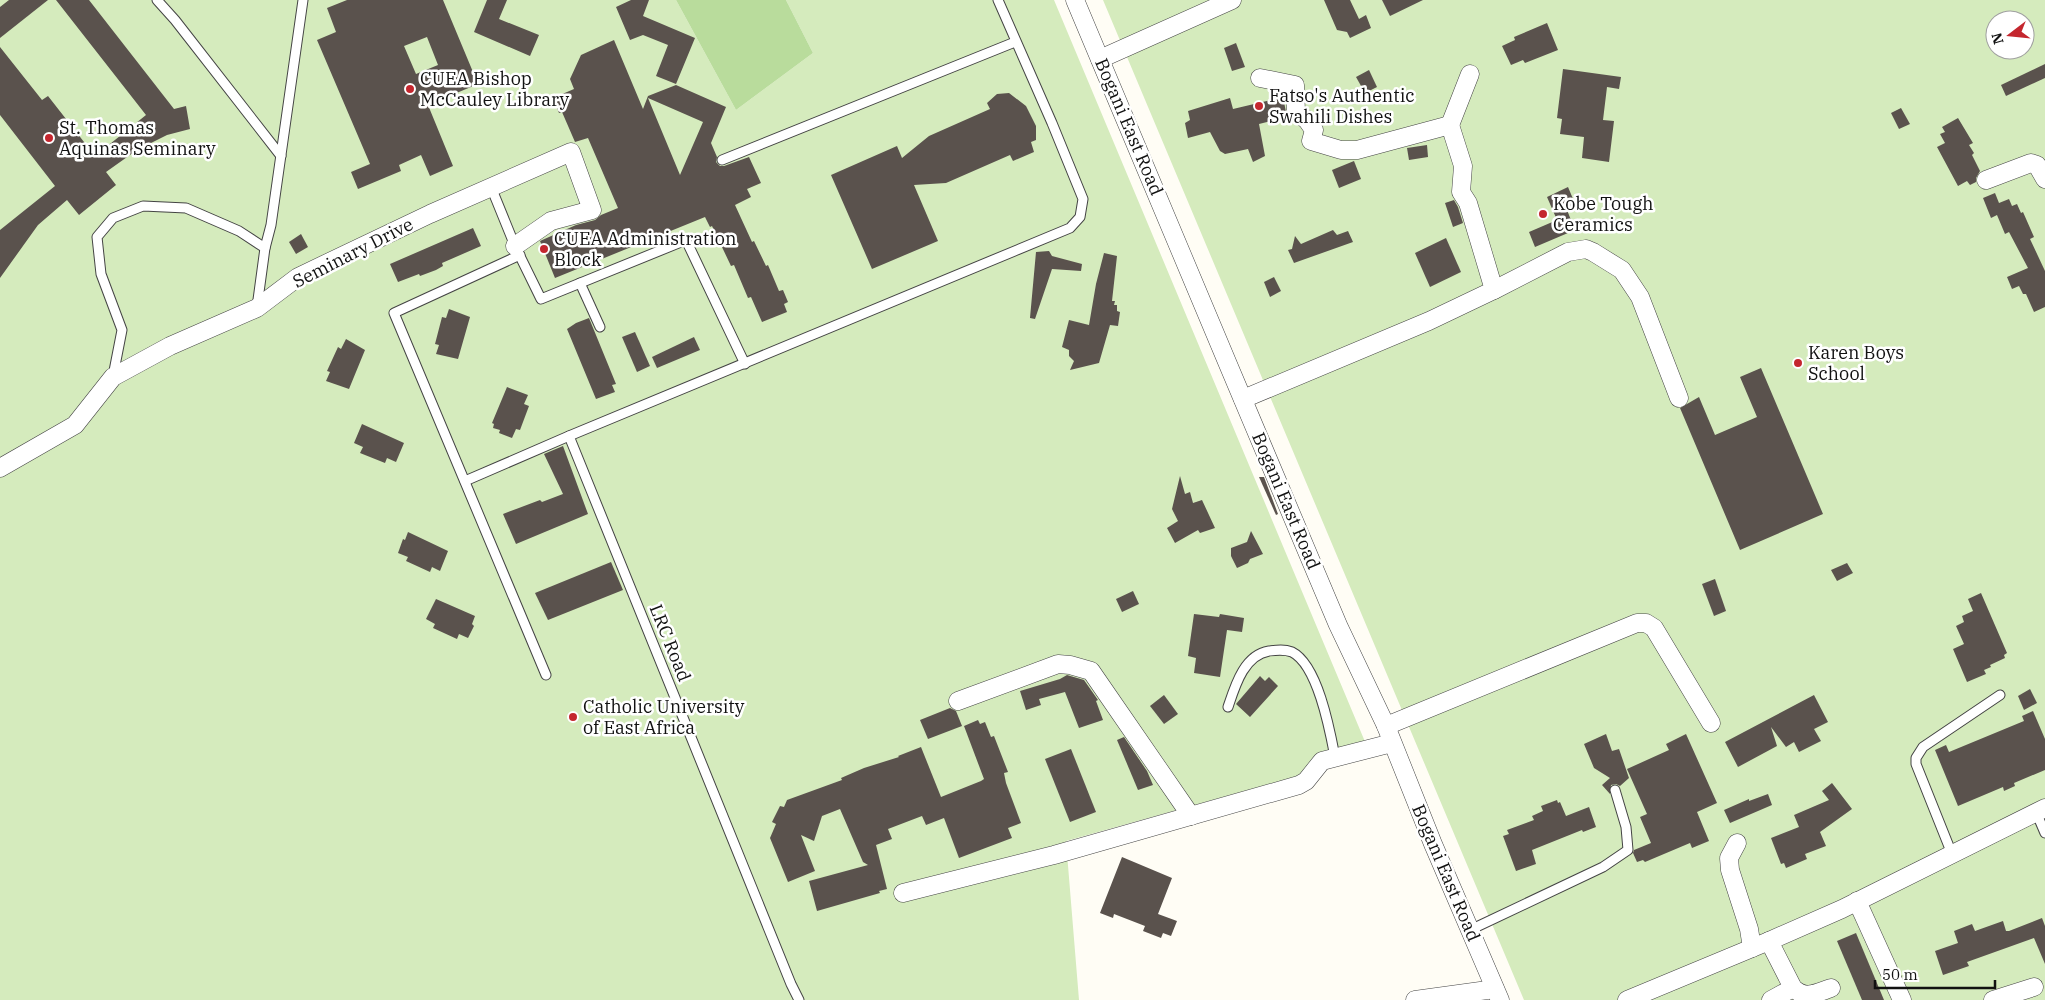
<svg xmlns="http://www.w3.org/2000/svg" width="2045" height="1000" font-family="'IBM Plex Serif',serif">
<style>
.green{fill:#d5ebbd;fill-rule:evenodd}
.forest{fill:#b9dc9c}
.building{fill:#5a524d;fill-rule:evenodd}
.lines{fill:none;stroke-linecap:round;stroke-linejoin:round}
.service-casing{stroke:#444;stroke-width:11}
.minor-casing{stroke:#444;stroke-width:19}
.service{stroke:#fff;stroke-width:9}
.minor{stroke:#fff;stroke-width:18}
.poi-dot{fill:#c4262e;stroke:#fff;stroke-width:2}
.labels{text-anchor:middle;stroke-width:5;stroke-linejoin:round;paint-order:stroke}
.poi-label{font-size:18px;fill:#111;stroke:#fff;text-anchor:start}
.street-label{font-size:18px;fill:#111;stroke:#fff}
</style>
<rect width="100%" height="100%" fill="#fffdf5"/>
<g class="green">
<polygon points="0,0 676,0 736,110 813,53 786,0 1054,0 1371,756 1066,841 1079,1000 0,1000"/>
<path d="M 1103,0 L 2045,0 L 2045,1000 L 1524,1000 ZM 1995,20 L 2025,20 L 2025,50 L 1995,50 Z"/>
</g>
<polygon class="forest" points="676,0 786,0 813,53 736,110"/>
<g class="building">
<polygon points="9,0 48,0 0,38 0,7"/>
<polygon points="56,0 89,0 174,109 186,106 190,129 167,135 137,150 106,172 116,185 79,215 67,200 38,225 0,278 0,230 55,186 0,115 0,47 42,100 48,96 95,156 146,115"/>
<path d="M 347,0 L 443,0 L 478,84 L 428,105 L 453,166 L 430,176 L 421,155 L 399,165 L 401,171 L 358,189 L 351,172 L 370,164 L 317,40 L 336,32 L 327,8 ZM 427,37 L 438,65 L 416,74 L 404,46 Z"/>
<polygon points="487,0 507,0 499,19 539,35 530,56 474,32"/>
<polygon points="631,0 649,0 643,16 695,38 676,84 656,76 668,45 643,35 630,40 616,7"/>
<polygon points="1324,0 1350,0 1359,19 1366,15 1371,28 1350,38 1347,32 1337,30"/>
<polygon points="1382,0 1423,0 1390,16"/>
<polygon points="1547,23 1558,50 1525,63 1523,60 1511,65 1502,46 1515,40 1514,37"/>
<path d="M 614,40 L 643,109 L 648,96 L 676,85 L 726,107 L 711,143 L 717,157 L 716,162 L 720,166 L 724,166 L 749,157 L 761,183 L 747,189 L 751,197 L 735,205 L 752,242 L 754,241 L 766,266 L 768,265 L 779,291 L 783,290 L 788,302 L 784,304 L 787,312 L 762,322 L 751,297 L 748,298 L 734,265 L 731,266 L 712,226 L 710,227 L 705,217 L 555,278 L 540,241 L 576,225 L 595,220 L 601,215 L 618,208 L 588,138 L 575,142 L 562,112 L 559,113 L 553,98 L 574,89 L 570,79 L 581,55 ZM 648,98 L 703,122 L 680,175 Z"/>
<polygon points="1236,43 1245,67 1232,71 1224,48"/>
<polygon points="2045,64 2045,78 2006,96 2001,85"/>
<polygon points="1563,69 1621,77 1619,89 1607,87 1603,120 1614,121 1609,162 1582,158 1584,137 1560,134 1562,119 1557,118"/>
<polygon points="1369,70 1377,87 1365,93 1356,77"/>
<polygon points="1009,93 1026,106 1036,126 1036,140 1031,142 1034,152 1013,161 1010,155 946,183 914,185 938,241 872,269 831,175 897,146 902,158 929,136 990,109 987,103 997,94"/>
<polygon points="1283,97 1287,117 1259,124 1265,156 1253,162 1248,149 1225,154 1220,151 1210,132 1188,138 1185,123 1190,120 1188,111 1230,98 1233,109"/>
<polygon points="1901,108 1910,124 1899,129 1891,113"/>
<polygon points="1958,118 1973,143 1969,145 1974,153 1972,155 1980,171 1976,178 1976,182 1970,185 1967,181 1958,186 1937,147 1945,143 1940,134 1945,132 1942,127"/>
<polygon points="1427,145 1428,157 1409,160 1407,148"/>
<polygon points="1354,161 1361,179 1339,188 1332,170"/>
<polygon points="1568,187 1576,206 1567,210 1575,230 1535,247 1529,232 1557,220 1547,197"/>
<polygon points="1995,193 1999,203 2009,199 2012,206 2017,204 2021,213 2023,212 2034,237 2030,239 2045,271 2045,307 2034,312 2026,294 2023,294 2019,286 2012,289 2007,277 2028,268 2009,232 2005,234 1997,215 1991,218 1983,198"/>
<polygon points="1454,200 1458,207 1463,223 1453,227 1445,203"/>
<polygon points="473,228 481,246 442,263 443,266 436,270 420,276 419,274 398,282 390,264"/>
<polygon points="1333,230 1337,235 1348,231 1353,242 1294,263 1288,250 1292,249 1295,236 1301,244"/>
<polygon points="301,234 308,247 296,254 289,242"/>
<polygon points="1446,238 1461,272 1430,287 1415,253"/>
<polygon points="1049,251 1052,256 1082,264 1081,271 1052,269 1035,319 1030,318 1036,252"/>
<polygon points="1104,253 1117,256 1112,301 1115,301 1114,305 1117,305 1117,311 1120,312 1118,326 1110,325 1099,363 1070,370 1074,361 1069,356 1069,350 1062,347 1069,320 1089,325 1096,284"/>
<polygon points="1274,277 1281,291 1270,297 1264,282"/>
<polygon points="449,309 470,317 458,359 436,354 439,345 435,344 442,317 446,318"/>
<polygon points="589,318 616,384 612,385 615,392 596,399 567,329 576,323"/>
<polygon points="635,332 650,366 637,372 622,337"/>
<polygon points="694,337 700,350 657,368 652,357"/>
<polygon points="346,339 365,350 349,389 326,381 330,372 327,371 338,347 341,349"/>
<polygon points="1761,368 1823,514 1740,550 1680,408 1699,397 1715,435 1757,417 1740,377"/>
<polygon points="507,387 528,395 524,404 529,406 520,430 516,429 512,438 499,433 500,430 493,428 494,424 492,423"/>
<polygon points="362,424 404,443 396,462 387,458 385,463 360,453 363,447 354,443"/>
<polygon points="563,446 588,514 516,544 503,514 540,500 542,502 563,494 544,454"/>
<polygon points="1180,476 1185,494 1190,492 1193,503 1202,500 1215,528 1200,533 1198,530 1175,543 1167,528 1178,521 1172,509"/>
<polygon points="1259,477 1264,477 1278,514 1276,515"/>
<polygon points="1251,531 1263,554 1250,559 1248,563 1237,568 1231,556 1231,548 1247,542"/>
<polygon points="408,532 448,551 440,571 432,567 430,572 406,561 408,557 398,553 403,539 405,540"/>
<polygon points="611,562 623,590 548,620 535,593"/>
<polygon points="1847,563 1853,573 1837,581 1831,570"/>
<polygon points="1715,579 1726,611 1714,616 1702,584"/>
<polygon points="1133,591 1139,604 1122,612 1116,599"/>
<polygon points="1981,593 2007,653 2004,655 2005,658 1990,665 1991,667 1984,670 1986,674 1967,682 1953,649 1964,644 1956,626 1964,622 1962,616 1973,611 1968,599"/>
<polygon points="436,599 475,616 472,624 474,626 468,638 459,634 457,639 433,628 435,624 426,619"/>
<polygon points="1194,614 1219,617 1220,614 1244,618 1242,632 1227,630 1220,677 1194,673 1196,658 1188,656"/>
<polygon points="1067,675 1084,680 1098,700 1096,701 1103,720 1079,728 1065,692 1039,699 1041,705 1026,710 1020,691 1060,679"/>
<polygon points="1260,676 1265,681 1269,677 1278,686 1250,717 1236,704"/>
<polygon points="2030,689 2037,703 2024,710 2018,696"/>
<polygon points="1164,695 1178,714 1164,724 1150,706"/>
<polygon points="1814,695 1828,722 1814,729 1821,741 1799,752 1794,742 1786,747 1771,727 1777,746 1738,767 1725,742"/>
<polygon points="950,708 956,711 962,726 928,739 920,720"/>
<polygon points="2033,711 2045,739 2045,770 2014,783 2015,786 2004,791 2003,787 1958,806 1935,750 1946,745 1949,752 2024,721 2022,716"/>
<polygon points="978,720 980,724 985,722 991,737 994,736 1008,772 1004,773 1006,783 1021,823 1008,828 1012,838 959,858 944,818 926,825 922,816 888,829 892,839 876,845 887,889 879,891 880,893 817,911 809,881 868,865 863,862 840,809 822,816 814,841 801,835 815,871 788,882 770,838 776,824 772,822 780,806 784,807 787,800 842,780 841,778 864,768 899,757 898,756 921,747 941,797 981,781 984,779 964,726"/>
<polygon points="1606,734 1612,751 1619,749 1629,778 1620,786 1616,784 1611,785 1610,794 1602,785 1610,778 1594,768 1584,744"/>
<polygon points="1686,734 1717,803 1697,812 1709,841 1692,848 1690,843 1645,862 1643,860 1637,862 1633,853 1634,850 1651,843 1640,817 1647,814 1627,769 1669,750 1666,744"/>
<polygon points="1124,737 1147,771 1153,785 1138,790 1117,740"/>
<polygon points="1071,749 1096,812 1070,822 1045,759"/>
<polygon points="1832,783 1852,809 1820,832 1826,846 1805,854 1807,859 1786,868 1784,863 1781,864 1771,838 1799,827 1794,815 1829,800 1822,791"/>
<polygon points="1768,794 1772,805 1730,823 1724,810 1749,799 1749,801"/>
<polygon points="1557,800 1558,803 1560,802 1566,816 1589,807 1596,827 1583,832 1582,830 1532,850 1536,864 1516,871 1503,836 1509,834 1507,830 1534,820 1532,816 1543,811 1541,806"/>
<polygon points="1122,857 1172,878 1158,914 1177,921 1171,936 1163,933 1161,938 1143,931 1145,926 1114,914 1113,918 1100,913"/>
<polygon points="2042,918 2045,926 2045,964 2034,938 1967,962 1969,966 1943,975 1935,951 1958,943 1954,931 1972,924 1975,931 2003,921 2006,931 2009,931"/>
<polygon points="1856,933 1884,1000 1862,1000 1837,941"/>
</g>
<g class="lines">
<g class="service-casing">
<g id="service">
<polyline points="157,0 175,20 281,156"/>
<polyline points="722,160 1015,42"/>
<polyline points="491,187 515,246 541,299 686,240 745,364"/>
<polyline points="520,255 394,313 546,675"/>
<polyline points="580,283 600,327"/>
<polyline points="257,307 265,248 271,225 303,0"/>
<polyline points="113,376 122,330 101,274 97,237 113,218 143,206 186,208 239,231 265,248"/>
<polyline points="569,436 791,984 799,1000"/>
<polyline points="465,481 569,436 1070,228 1080,217 1083,199 1052,123 998,0"/>
<path d="M 1228,707 C 1235,686 1244,655 1269,651 C 1277,650 1284,649 1292,652 C 1318,665 1330,731 1335,757"/>
<polyline points="2036,812 2045,833"/>
<polyline points="1952,854 1916,764 1916,758 1923,747 2000,695"/>
<polyline points="1470,930 1603,867 1628,850 1626,827 1615,790"/>
</g>
</g>
<g class="minor-casing">
<g id="minor">
<polyline points="1075,0 1230,369 1338,625 1386,726 1433,844 1500,1000"/>
<polyline points="1100,59 1232,0"/>
<polyline points="1450,125 1470,74"/>
<polyline points="1986,180 2031,163 2037,165 2045,179"/>
<polyline points="1494,290 1568,252 1586,249 1593,252 1622,270 1640,297 1679,398"/>
<polyline points="1243,399 1429,321 1494,290 1468,203 1461,192 1463,166 1450,125 1357,150 1341,150 1311,141 1314,130 1307,120 1296,112 1295,85 1260,78"/>
<polyline points="0,468 75,425 113,377 170,346 257,308 298,277 430,214 571,152 592,210 551,221 515,246"/>
<polyline points="958,701 1058,664 1070,665 1091,671 1191,816"/>
<polyline points="1386,726 1637,623 1646,623 1654,628 1711,723"/>
<polyline points="1737,843 1729,858 1730,870 1749,929 1752,948"/>
<polyline points="903,893 1054,855 1299,785 1306,781 1322,761 1392,743"/>
<polyline points="1857,901 1902,1000"/>
<path d="M 1769,941 L 1793,988 C 1806,1000 1816,993 1831,988"/>
<polyline points="1415,1000 1495,989"/>
<polyline points="1627,1000 1769,941 1842,909 2045,808"/>
<polyline points="1771,1000 1793,988"/>
<polyline points="1993,1000 2034,987"/>
</g>
</g>
<use href="#service" class="service"/>
<use href="#minor" class="minor"/>
</g>
<g class="poi-dot">
<circle cx="410" cy="89" r="5"/>
<circle cx="1259" cy="106" r="5"/>
<circle cx="49" cy="138" r="5"/>
<circle cx="1543" cy="214" r="5"/>
<circle cx="544" cy="249" r="5"/>
<circle cx="1798" cy="363" r="5"/>
<circle cx="573" cy="717" r="5"/>
</g>
<g class="labels">
<g class="poi-label">
<text x="420" y="85">CUEA Bishop<tspan x="420" dy="21">McCauley Library</tspan></text>
<text x="1269" y="102">Fatso's Authentic<tspan x="1269" dy="21">Swahili Dishes</tspan></text>
<text x="59" y="134">St. Thomas<tspan x="59" dy="21">Aquinas Seminary</tspan></text>
<text x="1553" y="210">Kobe Tough<tspan x="1553" dy="21">Ceramics</tspan></text>
<text x="554" y="245">CUEA Administration<tspan x="554" dy="21">Block</tspan></text>
<text x="1808" y="359">Karen Boys<tspan x="1808" dy="21">School</tspan></text>
<text x="583" y="713">Catholic University<tspan x="583" dy="21">of East Africa</tspan></text>
</g>
<g class="street-label">
<text transform="translate(1129 127) rotate(67)" y="6">Bogani East Road</text>
<text transform="translate(353 253) rotate(-27)" y="6">Seminary Drive</text>
<text transform="translate(1286 501) rotate(67)" y="6">Bogani East Road</text>
<text transform="translate(670 643) rotate(68)" y="6">LRC Road</text>
<text transform="translate(1446 873) rotate(67)" y="6">Bogani East Road</text>
</g>
</g>
<g transform="translate(2010 35) rotate(254)"><circle r="24" fill="#ffffff" stroke="#a0a0a0"/>
<path d="M0-4L9 19L0 12L-9 19Z" fill="#c4262e"/>
<text y="-8" font-size="14" font-weight="bold" text-anchor="middle" fill="#111111">N</text>
</g>
<path d="M1875 980v8h120v-8" fill="none" stroke="#111111" stroke-width="2.5"/>
<text x="1882" y="980" font-size="15" fill="#111111" stroke="#ffffff" stroke-width="4" paint-order="stroke">50 m</text>
</svg>
